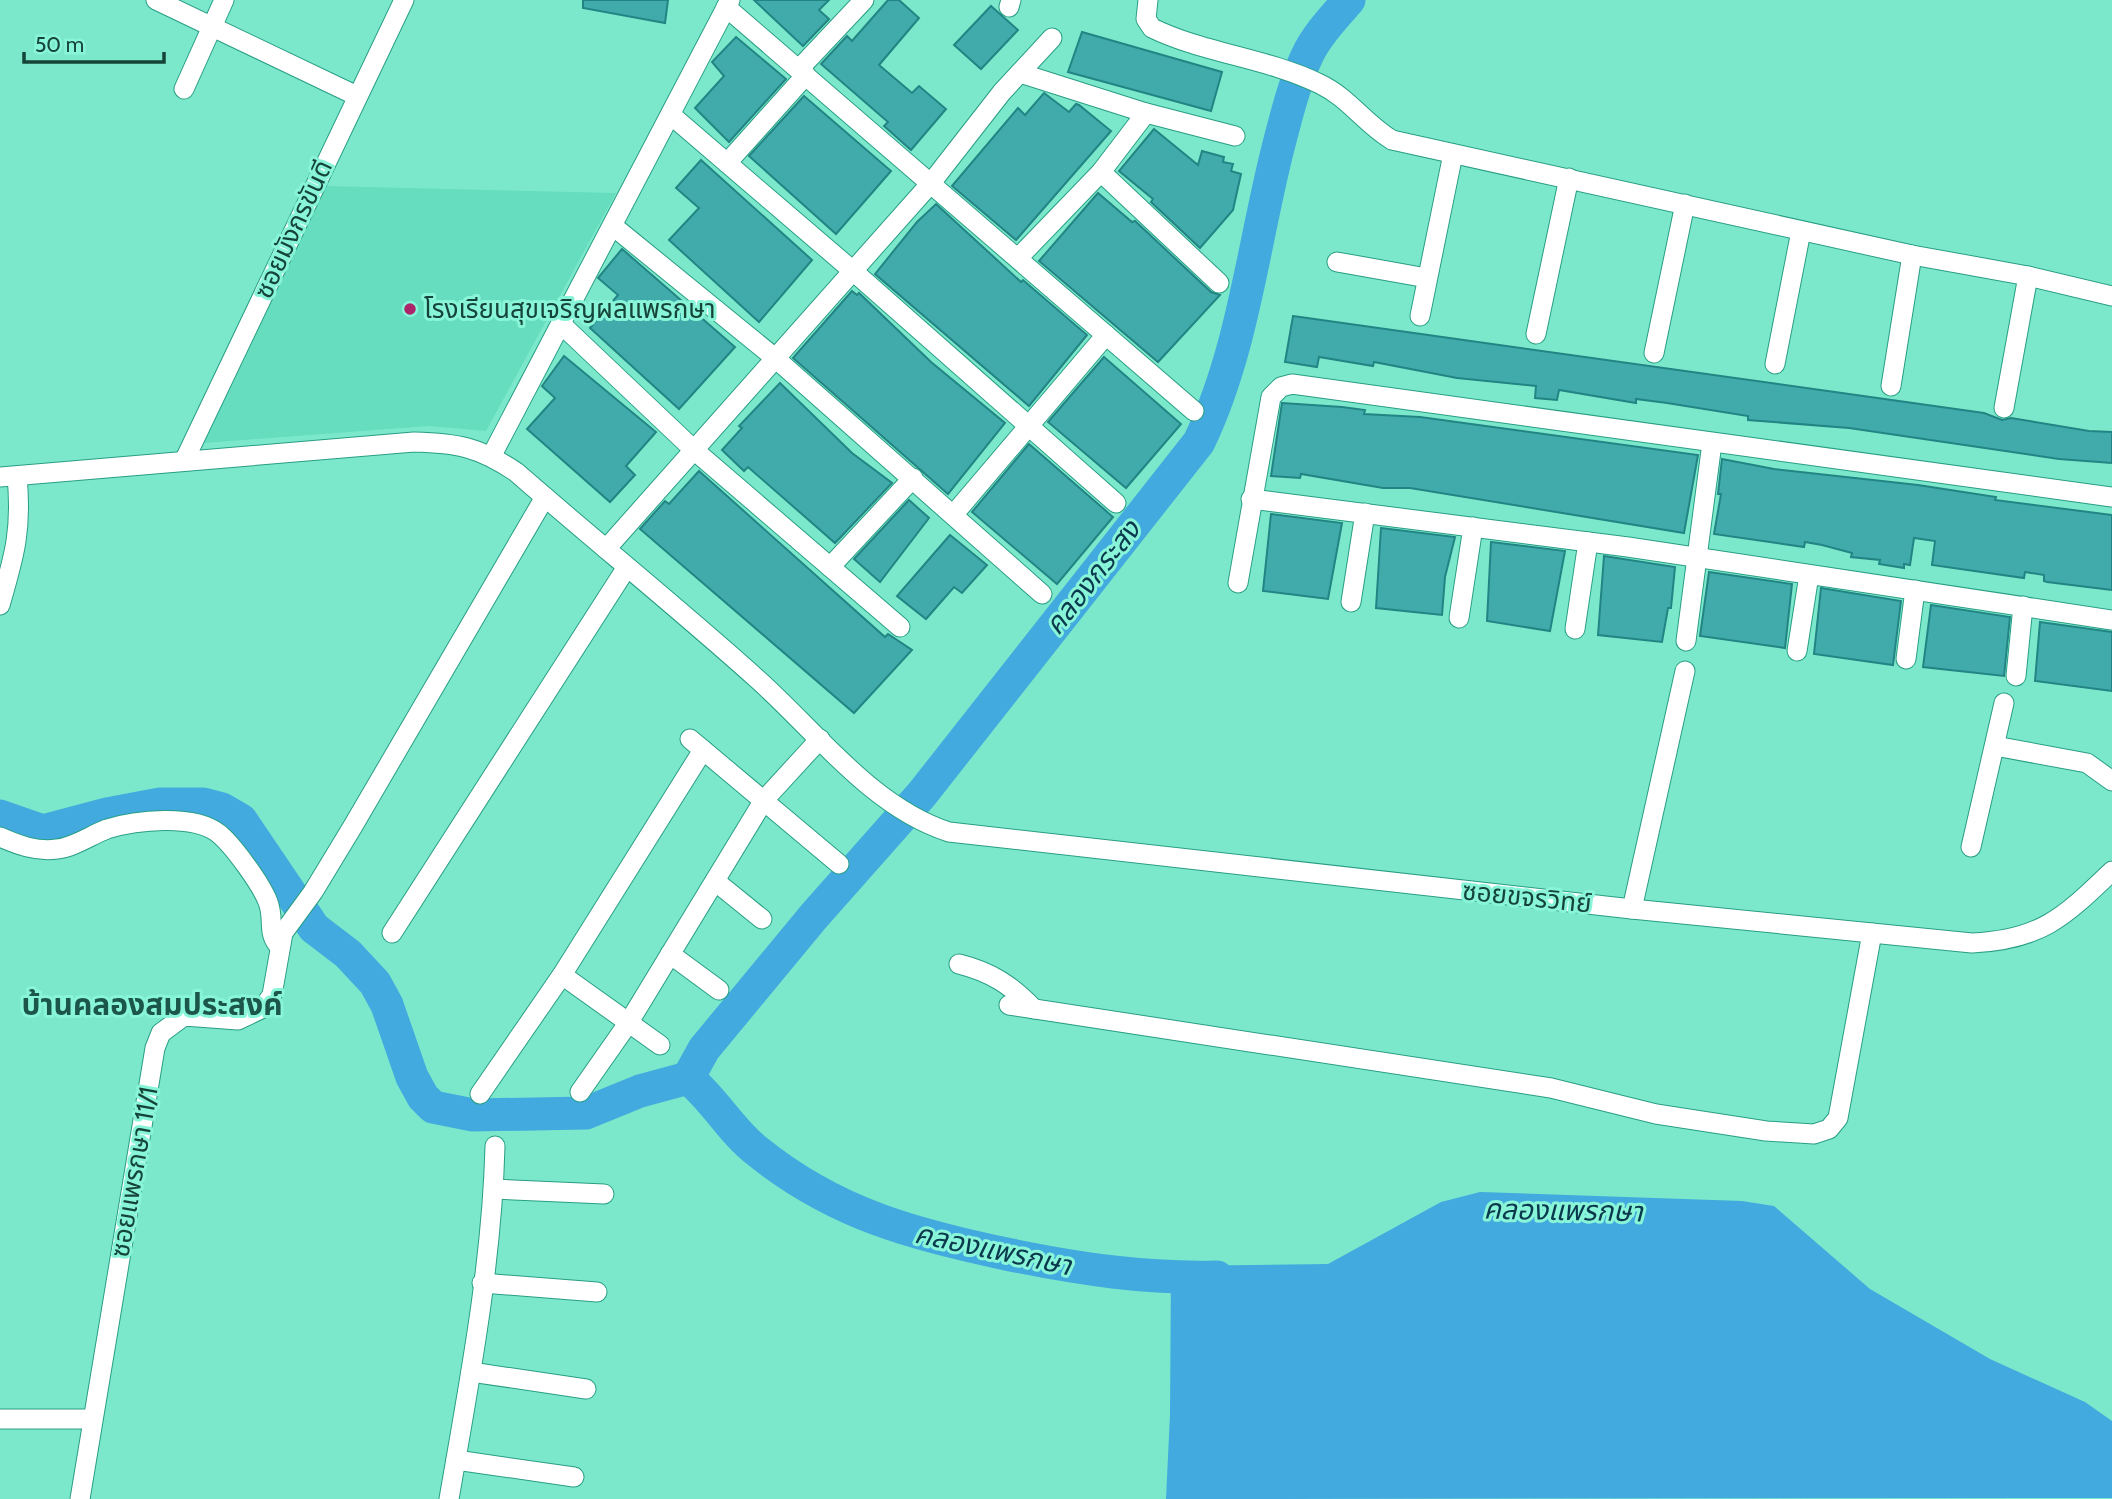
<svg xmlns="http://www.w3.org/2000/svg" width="2112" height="1499" font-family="Cabin,'Noto Sans Thai',sans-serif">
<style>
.built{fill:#66ddbe}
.water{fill:#42aade}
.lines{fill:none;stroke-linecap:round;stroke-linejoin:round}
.river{stroke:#42aade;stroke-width:33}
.building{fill:#40abaa;stroke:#228584;stroke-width:2}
.minor-casing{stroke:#289e84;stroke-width:21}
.minor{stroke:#fff;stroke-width:19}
.poi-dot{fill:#ac256b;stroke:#89f5d8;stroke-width:2.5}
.labels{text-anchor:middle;stroke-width:6;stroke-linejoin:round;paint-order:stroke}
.street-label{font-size:26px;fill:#154438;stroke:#89f5d8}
.poi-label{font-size:26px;fill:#154438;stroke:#89f5d8;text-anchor:start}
.water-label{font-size:28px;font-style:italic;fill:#0a384d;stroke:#89f5d8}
.quarter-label{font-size:30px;font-weight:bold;fill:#1b5648;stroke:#89f5d8}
</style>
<rect width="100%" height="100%" fill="#7ce8cb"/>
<polygon class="built" points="325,186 616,193 486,431 428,426 204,443"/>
<polygon class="water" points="1480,1192 1742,1201 1774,1206 1870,1289 1990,1359 2085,1402 2112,1421 2112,1498 1166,1499 1170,1414 1171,1266 1328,1264 1441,1202"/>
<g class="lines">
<g class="river">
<path d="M 0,816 L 43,831 L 107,814 L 160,804 L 203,804 L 222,809 L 241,820 L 314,928 L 348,954 L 375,983 L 387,1005 L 412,1077 L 423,1097 L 433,1107 L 473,1115 L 586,1113 L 640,1091 L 688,1078 C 715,1100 731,1131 757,1151 C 835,1214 915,1235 1011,1255 C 1080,1269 1146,1279 1217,1277"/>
<path d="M 688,1078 L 704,1049 L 814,916 L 922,794 L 1199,442 C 1243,350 1253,246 1278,148 C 1286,117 1294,84 1307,56 C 1316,36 1335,16 1349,0"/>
</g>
</g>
<g class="building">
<polygon points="583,0 668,0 665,23 583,8"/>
<polygon points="754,0 829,0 819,10 829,19 803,46"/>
<polygon points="888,0 899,0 919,18 879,65 912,93 919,86 946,109 911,150 884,126 888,122 821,64 847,36 852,41"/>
<polygon points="991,6 1018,30 981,69 954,45"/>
<polygon points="1082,32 1222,72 1211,111 1068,72"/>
<polygon points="736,37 786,79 729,142 695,108 724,76 712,62"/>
<polygon points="1044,93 1069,112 1076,104 1079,105 1111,131 1016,240 952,186 1018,108 1025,115"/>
<polygon points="804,96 891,171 836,234 749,156"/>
<polygon points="1154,129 1198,165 1202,151 1224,157 1223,162 1233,164 1231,171 1241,174 1233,210 1200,248 1151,202 1153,199 1119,171"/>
<polygon points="701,160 812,260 759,322 669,240 699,208 676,188"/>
<polygon points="1098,193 1132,222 1135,221 1211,292 1220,295 1158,362 1039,261"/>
<polygon points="936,204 1021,282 1023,280 1087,335 1029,406 875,274 917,222"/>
<polygon points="622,249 735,347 679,409 590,328 618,295 598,278"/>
<polygon points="852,291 857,295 859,293 931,362 1005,423 948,494 793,358"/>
<polygon points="1293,316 1984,413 2002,420 2011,418 2089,431 2112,432 2112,463 2059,459 1849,428 1748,420 1748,416 1667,403 1636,399 1636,403 1559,390 1557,400 1535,398 1536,386 1457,378 1374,362 1373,366 1319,357 1317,367 1285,362"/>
<polygon points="564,356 656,432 626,466 635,475 610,502 527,429 555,398 542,386"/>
<polygon points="1104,357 1181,424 1126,488 1048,422"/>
<polygon points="780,383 852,453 892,483 835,543 748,467 744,471 722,450 742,428 739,426"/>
<polygon points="1282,403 1342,407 1365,410 1364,414 1420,417 1698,455 1684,533 1410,488 1383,488 1301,474 1300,478 1271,476"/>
<polygon points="1029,444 1113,517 1057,584 972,512"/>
<polygon points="1722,459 1774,469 1918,485 1996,497 1995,500 2112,515 2112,590 2047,582 2044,581 2044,575 2025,572 2024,578 1932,565 1935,541 1914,538 1910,565 1904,564 1904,568 1879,564 1880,560 1851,557 1852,553 1822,545 1805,542 1804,547 1714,534 1721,494 1718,494"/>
<polygon points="699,471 885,637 888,634 912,650 854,713 640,529 665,501 669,504"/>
<polygon points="909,500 929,518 880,582 854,559"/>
<polygon points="1271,514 1342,523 1328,599 1263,591"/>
<polygon points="1381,528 1455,537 1445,577 1442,615 1376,608"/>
<polygon points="950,535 987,565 962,593 954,587 926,619 897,596"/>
<polygon points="1491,542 1565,551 1550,631 1487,621"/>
<polygon points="1604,556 1675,567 1671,608 1668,608 1662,642 1598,635"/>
<polygon points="1709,572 1792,584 1785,648 1700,636"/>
<polygon points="1821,588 1901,601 1893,665 1814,654"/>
<polygon points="1931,605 2010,617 2004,676 1923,667"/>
<polygon points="2040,622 2112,632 2112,691 2035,681"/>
</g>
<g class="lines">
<g class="minor-casing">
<g id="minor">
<polyline points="156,0 357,96"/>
<path d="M 1148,0 L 1146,19 L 1152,28 C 1203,53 1267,58 1320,84 C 1349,98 1365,124 1392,140 L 1912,255 L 2028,276 L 2112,296"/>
<polyline points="726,7 1194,411"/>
<polyline points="1009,7 1011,0"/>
<polyline points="799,69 864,0"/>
<polyline points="1020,73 1146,113 1235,136"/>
<polyline points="184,89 224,0"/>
<polyline points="671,115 853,271 1116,503"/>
<polyline points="727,163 806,75"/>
<polyline points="1101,172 1219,283"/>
<polyline points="613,226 775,358 1042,594"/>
<polyline points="1018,258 1101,172 1146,113"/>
<polyline points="1337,262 1427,278"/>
<polyline points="1420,316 1453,154"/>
<polyline points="561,324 694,450 900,627"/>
<polyline points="1536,334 1569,178"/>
<polyline points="1654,353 1685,204"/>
<polyline points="1775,364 1801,231"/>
<polyline points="1891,386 1912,255"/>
<polyline points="2004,408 2028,276"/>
<polyline points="492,455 730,0"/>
<polyline points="185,459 404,0"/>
<path d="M 0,477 L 414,442 C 457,443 479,447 516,472 C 595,541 677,607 755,677 C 815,730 871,807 949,832 L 1632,909 L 1972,943 C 2041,940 2064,917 2112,871"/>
<polyline points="1251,499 1628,547 2112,620"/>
<polyline points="954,514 1106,335"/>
<polyline points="606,549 931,183 1002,92 1052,38"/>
<polyline points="830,567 913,478"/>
<polyline points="1238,583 1271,397 1281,387 1292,384 2112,497"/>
<polyline points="1351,602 1365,513"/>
<path d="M 0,605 C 15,554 22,529 17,476"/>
<polyline points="1459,618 1473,527"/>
<polyline points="1575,629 1588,542"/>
<polyline points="1686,641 1712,443"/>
<polyline points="1797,651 1809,575"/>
<polyline points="1906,659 1915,590"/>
<polyline points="2016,676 2023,606"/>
<polyline points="690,739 839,864"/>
<polyline points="1995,746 2087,763 2112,781"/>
<path d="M 0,837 C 18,845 37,852 57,849 C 75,847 91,835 107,829 C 136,820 193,814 218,833 C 233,845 261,884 268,902 C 275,920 266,933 280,947"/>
<polyline points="1971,847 2004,703"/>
<polyline points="715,881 762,919"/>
<polyline points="1632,909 1685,671"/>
<polyline points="392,933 627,567"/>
<polyline points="670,954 719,990"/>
<path d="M 959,964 C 991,972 1011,985 1034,1009"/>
<polyline points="562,975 660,1045"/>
<polyline points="1009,1005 1551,1088 1656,1114 1766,1131 1814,1134 1829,1129 1838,1118 1872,933"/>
<polyline points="580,1092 629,1022 764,800 820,739"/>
<polyline points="480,1094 562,975 703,750"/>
<polyline points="494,1189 604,1194"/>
<polyline points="482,1283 597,1292"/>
<polyline points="471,1372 586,1389"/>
<polyline points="0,1419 92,1419"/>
<polyline points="456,1460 574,1477"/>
<polyline points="80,1499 155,1048 161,1033 184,1016 238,1020 263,1008 272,995 283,933 313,892 353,826 545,497"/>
<path d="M 449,1499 C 469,1383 492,1264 495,1146"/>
</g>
</g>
<use href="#minor" class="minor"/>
</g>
<circle class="poi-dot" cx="410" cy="309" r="7"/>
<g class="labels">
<g class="street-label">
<text transform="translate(293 229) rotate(-65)" y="9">ซอยมังกรขันดี</text>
<text transform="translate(1527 897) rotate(6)" y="9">ซอยขจรวิทย์</text>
<text transform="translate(134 1172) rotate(-80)" y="9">ซอยแพรกษา 11/1</text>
</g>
<g class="poi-label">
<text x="424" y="318">โรงเรียนสุขเจริญผลแพรกษา</text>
</g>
<g class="water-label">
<text transform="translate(1092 577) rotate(-52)" y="10">คลองกระสง</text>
<text transform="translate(1563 1210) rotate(1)" y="10">คลองแพรกษา</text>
<text transform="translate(993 1249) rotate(12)" y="10">คลองแพรกษา</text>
</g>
<g class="quarter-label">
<text x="152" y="1015">บ้านคลองสมประสงค์</text>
</g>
</g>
<path d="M24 52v10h140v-10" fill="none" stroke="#154438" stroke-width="3.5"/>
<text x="35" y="52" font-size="21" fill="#154438" stroke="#89f5d8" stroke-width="5" paint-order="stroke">50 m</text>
</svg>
